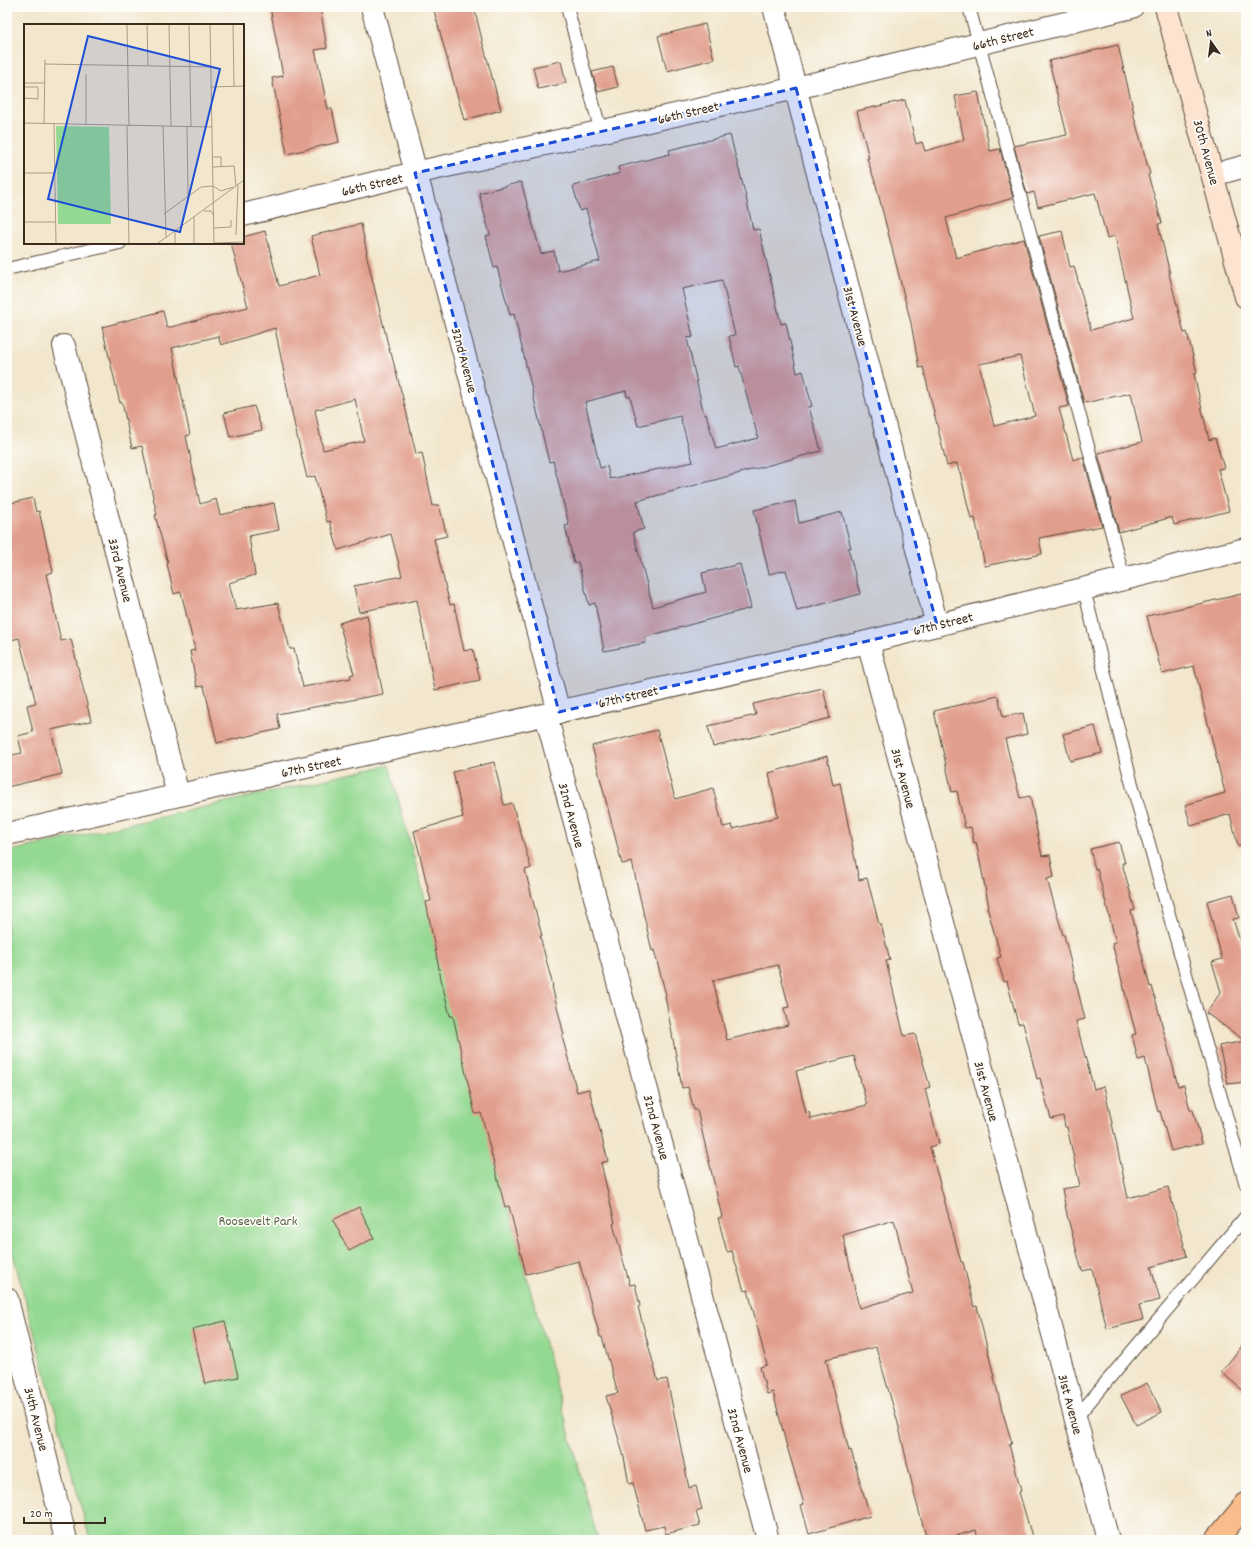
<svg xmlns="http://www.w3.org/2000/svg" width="1253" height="1547" font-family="Dekko,sans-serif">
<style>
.green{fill:#94d992;stroke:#688258}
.building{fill:#e19e8c;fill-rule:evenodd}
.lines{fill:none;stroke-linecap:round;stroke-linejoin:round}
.lane-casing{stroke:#564638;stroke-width:14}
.street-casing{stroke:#564638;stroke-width:24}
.secondary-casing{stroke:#564638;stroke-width:24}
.primary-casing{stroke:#564638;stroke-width:24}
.lane{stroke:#fff;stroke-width:12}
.street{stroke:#fff;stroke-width:22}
.secondary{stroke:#fde4d0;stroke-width:22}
.primary{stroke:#f9bc8a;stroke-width:22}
.marked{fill:#1d4ed8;fill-opacity:0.2;stroke:#1d4ed8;stroke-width:3;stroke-dasharray:8 5;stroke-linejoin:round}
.labels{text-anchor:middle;stroke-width:3.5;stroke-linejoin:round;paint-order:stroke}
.street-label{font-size:14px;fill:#3b2a1e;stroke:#fdfcf7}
.park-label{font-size:14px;fill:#565f41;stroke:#fdfcf7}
.inset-road{fill:none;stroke:#a99b86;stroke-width:1}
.view{fill:#1d4ed8;fill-opacity:0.15;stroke:#1d4ed8;stroke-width:2}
.inset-edge{fill:none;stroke:#3b2a1e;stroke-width:2}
</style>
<rect width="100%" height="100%" fill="#fdfcf7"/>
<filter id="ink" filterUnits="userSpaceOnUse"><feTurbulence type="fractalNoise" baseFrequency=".025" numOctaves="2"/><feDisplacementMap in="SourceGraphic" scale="8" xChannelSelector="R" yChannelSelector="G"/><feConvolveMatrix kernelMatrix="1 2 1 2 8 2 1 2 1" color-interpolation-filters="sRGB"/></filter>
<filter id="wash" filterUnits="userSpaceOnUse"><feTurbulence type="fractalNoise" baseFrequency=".012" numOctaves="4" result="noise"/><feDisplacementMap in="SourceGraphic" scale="16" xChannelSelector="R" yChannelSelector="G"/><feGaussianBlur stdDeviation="0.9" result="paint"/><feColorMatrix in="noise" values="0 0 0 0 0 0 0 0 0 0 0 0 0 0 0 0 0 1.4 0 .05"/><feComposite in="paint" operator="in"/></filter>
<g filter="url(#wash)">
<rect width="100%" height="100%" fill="#f2e6cc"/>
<polygon class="green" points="389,765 598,1540 90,1540 7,1232 7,852"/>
<g id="blocks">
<g class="building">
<polygon points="270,7 320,7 327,48 315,50 328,109 332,109 339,142 287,154 272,78 283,76"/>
<polygon points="433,7 474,7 483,44 501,110 464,120"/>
<polygon points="705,24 714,59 667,71 658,36"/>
<polygon points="1118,45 1134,113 1133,113 1150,174 1148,175 1162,223 1158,224 1170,274 1169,274 1184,333 1187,332 1197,373 1194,374 1209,440 1215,438 1224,468 1218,469 1229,511 1174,525 1172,517 1119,532 1098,453 1142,442 1131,393 1084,403 1039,236 1062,231 1070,267 1074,266 1091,330 1134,318 1115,236 1107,238 1095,193 1038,207 1034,192 1027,194 1014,146 1067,135 1049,61"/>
<polygon points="561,61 566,83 538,89 533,67"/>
<polygon points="613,67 618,87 598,92 592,72"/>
<path d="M 978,92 L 990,151 L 1000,149 L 1013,198 L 946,218 L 956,258 L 1024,239 L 1069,406 L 1059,408 L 1073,460 L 1083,457 L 1102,526 L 1039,538 L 1042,554 L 985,566 L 975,518 L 971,519 L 960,472 L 959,472 L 957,463 L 947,466 L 923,367 L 919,368 L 911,323 L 876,185 L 867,158 L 869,158 L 857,111 L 905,100 L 916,144 L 922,142 L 925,151 L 964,140 L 955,96 ZM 1020,356 L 1035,416 L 994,426 L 979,364 Z"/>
<path d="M 730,135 L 746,197 L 753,230 L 759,229 L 781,324 L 786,323 L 797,373 L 803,371 L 812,406 L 809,407 L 821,451 L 637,501 L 644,529 L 633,532 L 653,607 L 706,592 L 702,573 L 740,564 L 751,608 L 645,637 L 646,643 L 604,651 L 595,603 L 589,605 L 578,562 L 574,563 L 565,526 L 569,525 L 553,461 L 549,462 L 514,314 L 510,315 L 497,267 L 494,268 L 486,236 L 490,235 L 479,193 L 521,182 L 541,254 L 554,251 L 558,271 L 600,261 L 586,209 L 580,211 L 573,186 L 620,173 L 618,167 L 670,154 L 669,150 ZM 722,280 L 735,335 L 729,336 L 736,367 L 739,366 L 758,438 L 716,449 L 706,414 L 704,415 L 687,338 L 693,337 L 682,289 ZM 626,391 L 627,397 L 630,396 L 638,426 L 680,416 L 693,462 L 610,479 L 607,466 L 600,468 L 585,402 Z"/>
<path d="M 361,224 L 367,253 L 366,253 L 390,353 L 391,353 L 405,406 L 416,454 L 422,453 L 433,506 L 439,505 L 447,536 L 434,539 L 450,605 L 454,604 L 464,651 L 473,649 L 480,680 L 435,690 L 417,600 L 359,612 L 354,586 L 402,576 L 391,534 L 338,550 L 330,521 L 327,522 L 315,476 L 307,478 L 295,427 L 275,328 L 221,345 L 218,336 L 172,348 L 190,435 L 186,436 L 200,504 L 216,499 L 220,515 L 274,503 L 279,530 L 249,536 L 255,575 L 229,583 L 236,610 L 278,603 L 290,649 L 294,649 L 303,687 L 351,678 L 350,675 L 354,674 L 339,623 L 367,615 L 383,694 L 277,714 L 280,729 L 217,743 L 204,686 L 197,687 L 190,651 L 195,650 L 181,592 L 174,594 L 167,564 L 168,563 L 155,515 L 157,515 L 142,446 L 132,448 L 122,402 L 120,403 L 102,327 L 163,311 L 167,328 L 248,307 L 231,243 L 243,243 L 243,237 L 265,231 L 279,286 L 320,275 L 311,236 ZM 355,399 L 364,441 L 323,450 L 315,410 Z"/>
<polygon points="254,406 262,430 230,437 224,413"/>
<polygon points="33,498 36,512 39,511 53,572 46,574 61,641 71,639 91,721 51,730 62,774 7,787 7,756 22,753 18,736 33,732 27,705 36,703 19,638 7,641 7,504"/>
<polygon points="795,501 799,523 842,512 851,548 848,548 860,594 797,611 786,570 769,574 754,510"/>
<polygon points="1246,593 1246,846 1238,846 1230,814 1191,826 1185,805 1225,793 1194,666 1162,674 1147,616"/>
<polygon points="823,688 830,718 713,747 708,726 756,715 753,704"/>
<polygon points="998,696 1003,717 1023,713 1027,734 1005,739 1020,798 1030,796 1042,856 1050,855 1054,877 1047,879 1063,935 1064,935 1085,1019 1076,1021 1083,1049 1094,1089 1104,1086 1128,1198 1168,1187 1187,1256 1151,1267 1160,1300 1139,1305 1143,1320 1107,1329 1092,1269 1082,1271 1067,1215 1062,1189 1080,1186 1067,1127 1065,1127 1063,1116 1051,1119 1040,1078 1037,1079 1023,1023 1018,1024 1007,981 1004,982 997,958 1001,957 987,907 989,907 976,842 974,843 971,827 965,828 957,791 952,792 934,711"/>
<polygon points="1095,726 1102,753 1070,761 1063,734"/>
<path d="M 657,730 L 675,799 L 713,788 L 723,827 L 732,825 L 733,829 L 778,817 L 769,773 L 827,756 L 833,785 L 840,783 L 859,880 L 867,878 L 879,924 L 881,924 L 890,960 L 886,961 L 904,1036 L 915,1034 L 930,1087 L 925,1089 L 939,1144 L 930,1147 L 961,1262 L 963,1262 L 974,1307 L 977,1306 L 1002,1410 L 1012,1443 L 1009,1444 L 1021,1491 L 1019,1492 L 1033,1540 L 978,1540 L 976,1530 L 941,1540 L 927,1540 L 915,1497 L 898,1423 L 876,1347 L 826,1359 L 849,1451 L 851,1450 L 870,1516 L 809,1534 L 801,1505 L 804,1504 L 786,1443 L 773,1392 L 767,1394 L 760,1367 L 767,1365 L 748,1290 L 744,1291 L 732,1251 L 727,1252 L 718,1218 L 722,1217 L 697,1110 L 694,1110 L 688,1087 L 682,1088 L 665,996 L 666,995 L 654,950 L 652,951 L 632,862 L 622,864 L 592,746 ZM 778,965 L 789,1007 L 784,1008 L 788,1025 L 727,1040 L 713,980 ZM 854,1056 L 867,1105 L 811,1119 L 809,1112 L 806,1113 L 796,1071 ZM 894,1220 L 913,1293 L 859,1308 L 843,1235 Z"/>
<polygon points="494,762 504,805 512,803 531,868 525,870 542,936 540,936 553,986 552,986 564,1035 562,1036 577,1092 589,1089 608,1161 601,1163 615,1223 613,1224 630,1285 635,1284 640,1306 638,1307 658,1381 667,1379 689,1488 696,1486 702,1510 696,1512 700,1525 666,1534 664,1526 645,1530 633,1483 629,1484 624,1457 606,1396 618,1393 602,1337 600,1337 579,1261 526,1274 509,1206 505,1207 481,1113 475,1114 453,1016 450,1016 441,979 426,902 431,901 414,831 463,817 453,772"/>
<polygon points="1119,842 1125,863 1122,863 1135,910 1131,911 1150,987 1152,986 1178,1086 1184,1085 1190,1110 1193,1110 1202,1143 1171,1151 1160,1111 1158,1112 1145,1058 1138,1060 1132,1035 1136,1034 1112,943 1116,942 1097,869 1095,869 1090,849"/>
<polygon points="1233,894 1239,918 1233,919 1246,960 1246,1082 1228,1084 1219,1046 1245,1041 1206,1013 1221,992 1212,962 1222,959 1207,901"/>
<polygon points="359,1207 374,1238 349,1251 333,1220"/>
<polygon points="225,1321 238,1377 205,1384 192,1329"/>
<polygon points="1246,1341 1246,1393 1221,1372"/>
<polygon points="1147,1383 1162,1412 1136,1425 1121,1396"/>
</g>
</g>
</g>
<g filter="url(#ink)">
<use href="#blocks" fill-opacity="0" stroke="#564638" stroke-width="1"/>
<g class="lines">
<g class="lane-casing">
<g id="lane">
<polyline points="567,7 601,132"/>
<polyline points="969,7 1124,579"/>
<polyline points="7,269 120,243"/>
<polyline points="1084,589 1130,777 1246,1185"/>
<polyline points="1075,1419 1246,1216"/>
</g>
</g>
<g class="street-casing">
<g id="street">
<polyline points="372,7 559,712"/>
<polyline points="774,7 937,625"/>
<polyline points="1213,175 1246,166"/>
<polyline points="243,215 415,173 796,88 1132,7"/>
<polyline points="64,346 178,795"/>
<polyline points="868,642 1108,1540"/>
<polyline points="546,715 768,1540"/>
<path d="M 7,834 C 293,768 581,709 867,642 C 994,612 1120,580 1246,549"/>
<polyline points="7,1299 66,1540"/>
</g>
</g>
<g class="secondary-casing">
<polyline id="secondary" points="1166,7 1246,297"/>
</g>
<g class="primary-casing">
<polyline id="primary" points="1216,1540 1246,1504"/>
</g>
<use href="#lane" class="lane"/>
<use href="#street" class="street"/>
<use href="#secondary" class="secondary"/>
<use href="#primary" class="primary"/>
</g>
</g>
<path class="marked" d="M 796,88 L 937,625 L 559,712 L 415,173 Z"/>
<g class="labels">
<g class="street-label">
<text transform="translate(1003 38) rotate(-14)" y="5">66th Street</text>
<text transform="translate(688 112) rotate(-13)" y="5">66th Street</text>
<text transform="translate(1207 152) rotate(75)" y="5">30th Avenue</text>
<text transform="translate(372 184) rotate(-13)" y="5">66th Street</text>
<text transform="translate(856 316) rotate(75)" y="5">31st Avenue</text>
<text transform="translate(465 360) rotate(75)" y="5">32nd Avenue</text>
<text transform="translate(121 570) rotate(76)" y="5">33rd Avenue</text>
<text transform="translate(943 623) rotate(-14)" y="5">67th Street</text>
<text transform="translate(628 696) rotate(-13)" y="5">67th Street</text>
<text transform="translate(311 766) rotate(-12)" y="5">67th Street</text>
<text transform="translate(904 778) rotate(75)" y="5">31st Avenue</text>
<text transform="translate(572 815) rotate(75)" y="5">32nd Avenue</text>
<text transform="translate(987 1091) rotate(75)" y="5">31st Avenue</text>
<text transform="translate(657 1127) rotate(75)" y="5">32nd Avenue</text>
<text transform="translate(1071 1404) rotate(75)" y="5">31st Avenue</text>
<text transform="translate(37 1419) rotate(76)" y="5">34th Avenue</text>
<text transform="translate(741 1440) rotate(75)" y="5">32nd Avenue</text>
</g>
<g class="park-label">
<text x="258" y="1225">Roosevelt Park</text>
</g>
</g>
<g transform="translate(24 24)">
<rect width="220" height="220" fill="#f2e6cc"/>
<path d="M 32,102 L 85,103 L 87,200 L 34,200 Z" fill="#94d992"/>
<path class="inset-road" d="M 103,0 L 105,102M 123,0 L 124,42M 145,0 L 147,103M 165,0 L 167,103M 186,0 L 190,220M 209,0 L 210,62M 21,40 L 187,43M 62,50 L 62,100M 0,59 L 20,59M 0,63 L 14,63 L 14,75 L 0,74M 187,63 L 220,62M 0,99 L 188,103M 20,100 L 21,36M 30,100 L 32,220M 103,102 L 105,220M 139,102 L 142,213M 163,103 L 164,172M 189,133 L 197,133 L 197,142M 189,143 L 210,142 L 212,162M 0,149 L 31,149M 189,162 L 197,167 L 209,163M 180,187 L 187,187 L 190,192M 140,190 L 177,163 L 189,162M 170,193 L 170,220M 0,198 L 31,198M 190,204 L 207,203 L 207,196M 151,207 L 151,220M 212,211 L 214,161M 190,219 L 220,218M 133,220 L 220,156"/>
<path class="view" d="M 64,12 L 196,45 L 156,208 L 24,175 Z"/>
<rect width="220" height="220" class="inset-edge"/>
</g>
<rect width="1253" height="1547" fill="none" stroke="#fdfcf7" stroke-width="24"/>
<g transform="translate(1211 42) rotate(346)" stroke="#fdfcf7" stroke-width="3" paint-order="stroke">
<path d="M0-3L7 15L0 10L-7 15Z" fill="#3b2a1e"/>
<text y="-6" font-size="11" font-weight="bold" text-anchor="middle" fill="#3b2a1e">N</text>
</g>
<path d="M24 1517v6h81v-6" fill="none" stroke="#3b2a1e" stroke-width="2"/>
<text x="30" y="1517" font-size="12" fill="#3b2a1e" stroke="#fdfcf7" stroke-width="3" paint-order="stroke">20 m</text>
</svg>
